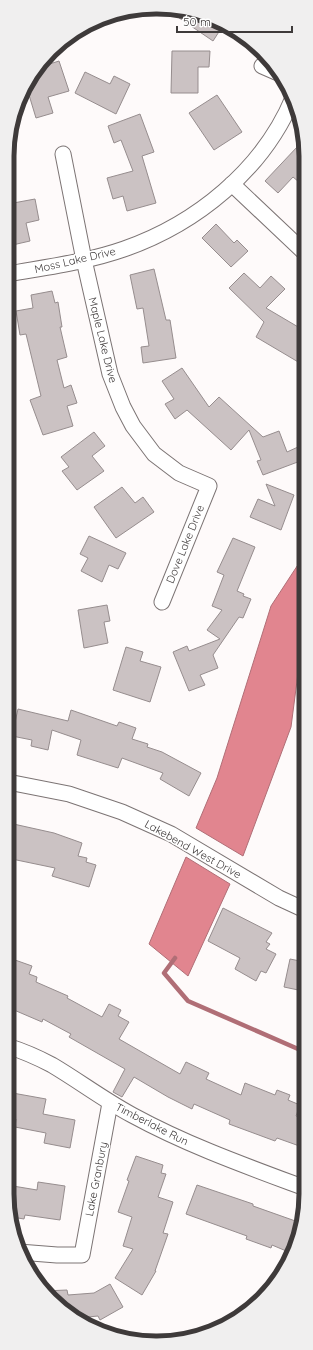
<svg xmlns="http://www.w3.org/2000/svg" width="313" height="1350" font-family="Quicksand,sans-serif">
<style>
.water{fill:#e1858f;stroke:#b06e76}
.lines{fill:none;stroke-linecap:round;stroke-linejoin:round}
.stream{stroke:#b06e76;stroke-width:4.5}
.building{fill:#cbc2c3;stroke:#968d8e}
.street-casing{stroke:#7c7474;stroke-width:17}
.street{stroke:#fff;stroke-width:15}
.labels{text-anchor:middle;stroke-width:3;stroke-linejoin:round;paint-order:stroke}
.street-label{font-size:11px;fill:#3e3a3a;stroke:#fff}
.rim{fill:none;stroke:#3e3a3a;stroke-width:5}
</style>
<rect width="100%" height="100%" fill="#fefafa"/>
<g class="water">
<polygon points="305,554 305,645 301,650 291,727 243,856 196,828 217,778 271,606"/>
<polygon points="186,857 230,884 188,976 149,944"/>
</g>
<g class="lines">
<polyline class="stream" points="175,958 164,973 188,1001 305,1052"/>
</g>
<g class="building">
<polygon points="176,8 223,23 224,24 213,41 166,9"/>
<polygon points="172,51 210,51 209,67 198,67 198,93 171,93"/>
<polygon points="59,61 69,91 48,97 53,113 36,118 26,85 27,82 40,67"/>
<polygon points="85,72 110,84 114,76 130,84 116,114 75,93"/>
<polygon points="217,95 242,132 214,150 189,113"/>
<polygon points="140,114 154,152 142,156 156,203 127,211 123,196 113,199 107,178 133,171 121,140 114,143 108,126"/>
<polygon points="298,146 305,153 305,187 293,177 278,193 265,181"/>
<polygon points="35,199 39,220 26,223 30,241 8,246 8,204"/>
<polygon points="216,224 234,243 237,240 248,251 231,267 202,238"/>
<polygon points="154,269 166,320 170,320 176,358 143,363 141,347 149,346 143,308 137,309 130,275"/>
<polygon points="244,273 260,288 271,276 285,289 266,308 305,331 305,366 256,337 264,322 229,288"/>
<polygon points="52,291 55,303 58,302 62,327 60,327 67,357 57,360 64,388 71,385 77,403 67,406 73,426 43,435 30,400 41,396 26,334 20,335 16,311 33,308 31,295"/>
<polygon points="182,368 209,407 219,397 263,437 279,431 287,452 298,447 303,460 263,475 257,461 261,460 249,430 231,450 187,410 175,419 165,404 174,399 162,381"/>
<polygon points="94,432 105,446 92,456 104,471 77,490 62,471 69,467 61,457"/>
<polygon points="266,484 294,495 281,530 250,517 258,499 275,506"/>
<polygon points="122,487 135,503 143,497 154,512 116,538 94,507"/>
<polygon points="89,536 126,553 118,569 109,565 102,582 81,571 88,558 80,554"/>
<polygon points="233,538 255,547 237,591 244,594 243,596 251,599 243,618 239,617 213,655 218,668 200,675 205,685 189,691 173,652 187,646 189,651 220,639 207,630 222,610 212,606 224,575 217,572"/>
<polygon points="107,605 110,621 104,622 108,643 84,648 78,610"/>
<polygon points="126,647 143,652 140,661 161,667 150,702 113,690"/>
<polygon points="18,709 68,721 71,710 117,726 119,722 136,728 132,739 148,744 147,747 162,752 201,773 189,796 160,779 163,773 122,758 118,768 77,755 81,740 52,730 48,750 31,746 32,740 12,736"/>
<polygon points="9,823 54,833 82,843 78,856 87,858 86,862 96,865 89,887 52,876 55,868 7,858 7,831"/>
<polygon points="223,908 272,933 266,942 270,944 266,949 276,954 266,973 261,971 256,981 235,969 240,958 208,941"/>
<polygon points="290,959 305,962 305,983 303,991 284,987"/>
<polygon points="15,960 32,966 29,974 37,977 36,982 68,996 67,998 102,1017 109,1004 121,1010 118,1016 129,1022 119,1039 180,1074 186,1062 209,1073 206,1079 241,1095 245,1083 275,1095 277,1090 290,1095 288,1100 300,1105 296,1116 305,1119 305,1148 277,1138 275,1141 229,1124 230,1120 194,1104 192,1109 168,1097 134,1077 122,1097 113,1092 125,1069 69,1037 71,1034 43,1019 42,1022 7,1007 7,983"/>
<polygon points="7,1092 46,1099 43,1114 75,1120 70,1148 44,1143 46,1133 15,1127 16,1119 7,1118"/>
<polygon points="136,1156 163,1165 161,1173 166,1174 158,1197 173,1202 163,1233 168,1234 155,1271 156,1271 142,1295 115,1278 133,1249 123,1246 132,1217 118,1212 129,1181 127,1180"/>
<polygon points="38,1182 65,1186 60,1220 25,1215 24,1219 12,1217 7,1194 7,1185 37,1190"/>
<polygon points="197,1185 253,1204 253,1206 301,1223 291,1253 272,1245 271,1248 246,1239 247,1236 186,1214"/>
<polygon points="110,1284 123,1307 100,1320 98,1316 78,1318 44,1291 67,1290 68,1295 94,1293"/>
</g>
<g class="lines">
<g class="street-casing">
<g id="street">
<polyline points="262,66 278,73"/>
<polyline points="63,154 84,260 110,374 123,407 133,426 154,454 179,473 209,486 162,602"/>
<polyline points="232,184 305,253"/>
<path d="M 8,274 C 47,267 87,262 124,249 C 196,224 263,170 293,98"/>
<polyline points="8,782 69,794 122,812 171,834 279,898 305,910"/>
<path d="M 7,1046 C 23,1051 37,1057 52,1065 C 79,1081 104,1100 132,1115 C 187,1145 246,1166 305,1188"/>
<polyline points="19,1252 57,1255 82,1255 110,1103"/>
</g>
</g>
<use href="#street" class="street"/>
</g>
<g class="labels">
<g class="street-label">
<text transform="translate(75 260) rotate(-13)" y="4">Moss Lake Drive</text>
<text transform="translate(103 340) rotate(76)" y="4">Maple Lake Drive</text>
<text transform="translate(185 544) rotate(-68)" y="4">Dove Lake Drive</text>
<text transform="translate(193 849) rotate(29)" y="4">Lakebend West Drive</text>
<text transform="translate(152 1124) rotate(27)" y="4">Timberlake Run</text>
<text transform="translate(96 1179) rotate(-79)" y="4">Lake Granbury</text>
</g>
</g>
<path d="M0 0H313V1350H0ZM156 14H157A142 142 0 0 1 299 156V1194A142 142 0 0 1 157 1336H156A142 142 0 0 1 14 1194V156A142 142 0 0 1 156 14Z" fill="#f0efef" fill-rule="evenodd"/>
<path class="rim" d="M156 14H157A142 142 0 0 1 299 156V1194A142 142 0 0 1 157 1336H156A142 142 0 0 1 14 1194V156A142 142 0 0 1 156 14Z"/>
<path d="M177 26v6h115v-6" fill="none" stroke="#3e3a3a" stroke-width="2"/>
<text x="183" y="26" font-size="12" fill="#3e3a3a" stroke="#ffffff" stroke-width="3" paint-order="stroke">50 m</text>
</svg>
